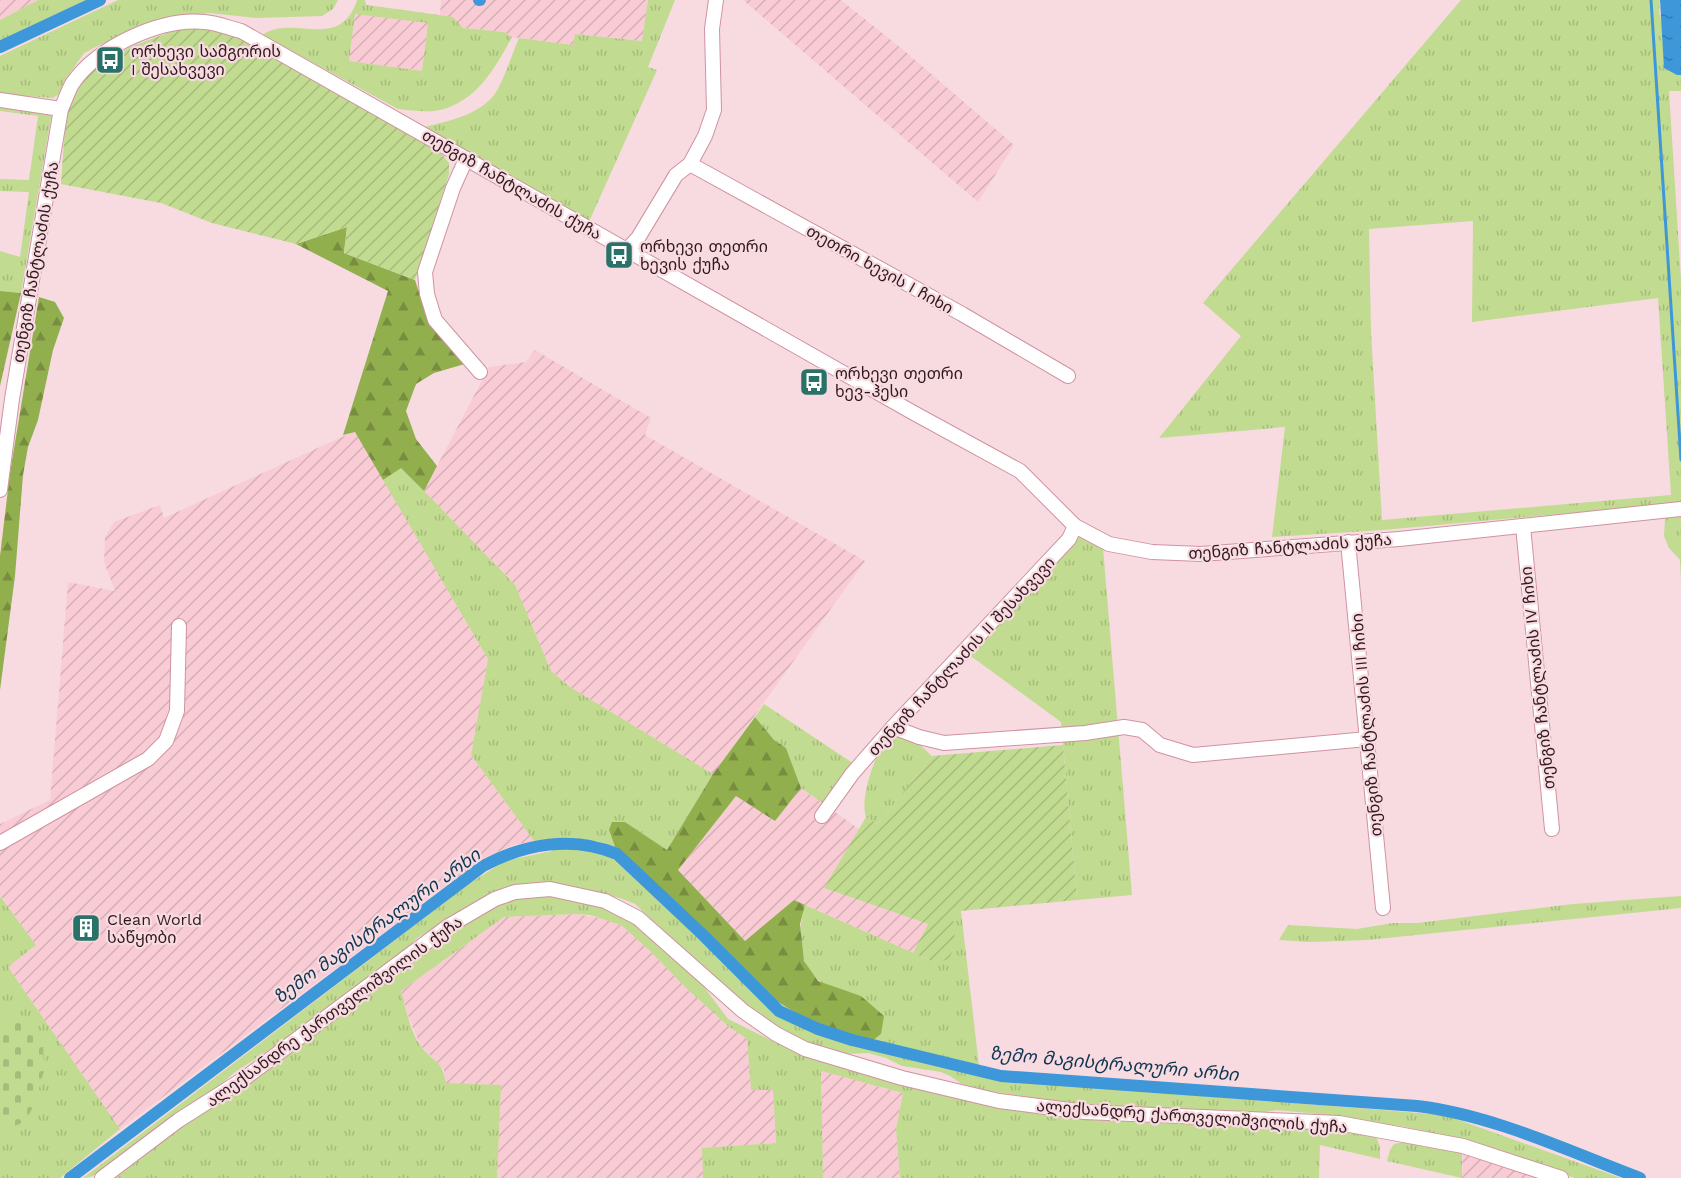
<svg xmlns="http://www.w3.org/2000/svg" width="1681" height="1178" font-family="'Work Sans','Noto Sans Georgian',sans-serif">
<style>
.industrial{fill:url(#industrial-furrows)}
.grass{fill:url(#grass-tufts);fill-rule:evenodd}
.forest{fill:url(#forest-firs)}
.cemetery{fill:url(#cemetery-stones)}
.garden{fill:url(#garden-furrows)}
.water{fill:url(#water-ripples)}
.lines{fill:none;stroke-linecap:round;stroke-linejoin:round}
.stream{stroke:#3d97d8;stroke-width:3}
.canal{stroke:#3d97d8;stroke-width:12}
.minor-casing{stroke:#d092a1;stroke-width:16}
.minor{stroke:#fff;stroke-width:14}
.labels{text-anchor:middle;stroke-width:4.5;stroke-linejoin:round;paint-order:stroke}
.poi-label{font-size:16px;fill:#30181e;stroke:#f7dbe1;text-anchor:start}
.street-label{font-size:16px;fill:#30181e;stroke:#f7dbe1}
.water-label{font-size:18px;font-style:italic;fill:#0f3550;stroke:#f7dbe1}
</style>
<defs>
<pattern id="industrial-furrows" width="10" height="10" patternUnits="userSpaceOnUse" patternTransform="scale(1.5)"><rect width="10" height="10" fill="#f9ccd5"/><path d="M-1 1l2-2M0 10L10 0M9 11l2-2" fill="none" stroke="#d6aeb6"/></pattern>
<pattern id="grass-tufts" width="24" height="20" patternUnits="userSpaceOnUse" patternTransform="scale(1.5)"><rect width="24" height="20" fill="#c1db90"/><path d="M3 7l-1-3M5 7V3M7 7l1-3M15 17l-1-3M17 17v-4M19 17l1-3" fill="none" stroke="#a6bb7c"/></pattern>
<pattern id="forest-firs" width="22" height="20" patternUnits="userSpaceOnUse" patternTransform="scale(1.5)"><rect width="22" height="20" fill="#92af4e"/><path d="M5 1l3.5 6h-7zM16 11l3.5 6h-7z" fill="#788d40"/></pattern>
<pattern id="cemetery-stones" width="16" height="16" patternUnits="userSpaceOnUse" patternTransform="scale(1.5)"><rect width="16" height="16" fill="#c1db90"/><path d="M2 7V4a2 2 0 0 1 4 0v3zM10 15v-3a2 2 0 0 1 4 0v3z" fill="#a6bb7c"/></pattern>
<pattern id="garden-furrows" width="10" height="10" patternUnits="userSpaceOnUse" patternTransform="scale(1.5)"><rect width="10" height="10" fill="#c1db90"/><path d="M-1 1l2-2M0 10L10 0M9 11l2-2" fill="none" stroke="#a6bb7c"/></pattern>
<pattern id="water-ripples" width="26" height="14" patternUnits="userSpaceOnUse" patternTransform="scale(1.5)"><rect width="26" height="14" fill="#3d97d8"/><path d="M2 4q2-2 4 0t4 0M15 11q2-2 4 0t4 0" fill="none" stroke="#347aaf"/></pattern>
</defs>
<rect width="100%" height="100%" fill="#f7dbe1"/>
<g class="industrial">
<polygon points="0,0 38,0 0,20"/>
<polygon points="365,0 366,5 440,15 441,0 648,0 643,41 575,34 573,45 512,37 504,32 428,24 422,71 349,61 355,14"/>
<polygon points="743,0 841,0 907,53 1014,145 978,202"/>
<polygon points="535,350 651,418 645,435 865,561 713,774 570,687 551,671 515,585 424,491 489,367 526,362"/>
<polygon points="355,431 488,659 471,755 534,841 513,845 482,859 120,1129 8,967 36,945 0,895 0,824 50,800 68,582 115,591 104,562 105,537 114,522 160,505 164,518"/>
<polygon points="801,788 859,829 824,888 928,924 913,953 794,900 745,941 678,870 736,796 775,821"/>
<polygon points="576,914 606,919 621,925 649,950 685,987 728,1026 747,1039 751,1090 773,1089 776,1143 703,1148 703,1178 497,1178 501,1085 446,1084 444,1070 420,1045 409,1018 401,991 504,917"/>
<polygon points="821,1071 903,1093 896,1129 900,1178 823,1178"/>
<polygon points="1463,1146 1561,1178 1462,1178"/>
</g>
<g class="grass">
<polygon points="38,0 86,0 0,41 0,20"/>
<polygon points="118,0 338,0 333,9 322,16 257,18 210,13 172,17 133,28 84,53 65,80 59,94 53,98 0,94 0,56"/>
<path d="M 357,0 L 365,0 L 366,5 L 453,17 L 463,28 L 504,32 L 512,37 C 495,68 477,101 440,110 C 427,113 411,110 398,109 L 262,35 C 293,13 340,53 357,0 ZM 355,14 L 428,23 L 422,71 L 349,61 Z"/>
<path d="M 648,0 L 675,0 L 648,67 L 657,70 L 588,224 L 425,127 C 448,121 479,115 494,95 C 502,85 513,52 519,38 L 573,45 L 575,34 L 642,41 Z"/>
<path d="M 1461,0 L 1660,0 L 1659,12 L 1677,75 L 1681,75 L 1681,91 L 1669,91 L 1681,280 L 1681,581 L 1680,560 L 1669,548 L 1664,536 L 1665,519 L 1660,505 L 1383,530 L 1272,537 L 1285,427 L 1159,438 L 1241,336 L 1203,303 ZM 1473,221 L 1472,322 L 1658,298 L 1671,495 L 1382,520 L 1371,332 L 1369,229 Z"/>
<polygon points="0,107 52,112 21,293 0,291 0,251 20,257 29,192 0,191 0,179 29,180 38,116 0,111"/>
<path d="M 401,467 L 515,585 L 551,671 L 570,687 L 713,774 L 667,850 L 625,822 L 609,831 L 615,847 L 598,841 L 559,839 L 560,850 L 583,848 L 601,851 L 611,856 L 780,1015 L 802,1027 L 836,1039 L 999,1080 L 1445,1115 L 1621,1178 L 1575,1178 L 1466,1141 L 1401,1126 L 1348,1121 L 1328,1115 L 1277,1110 L 1248,1115 L 1175,1113 L 1068,1103 L 989,1091 L 962,1084 L 950,1076 L 941,1072 L 902,1066 L 886,1058 L 868,1053 L 847,1054 L 813,1046 L 780,1029 L 743,1004 L 635,904 L 620,898 L 551,882 L 525,884 L 503,888 L 475,903 L 417,938 L 407,949 L 385,965 L 353,992 L 310,1024 L 235,1072 L 202,1101 L 173,1116 L 122,1154 L 123,1157 C 111,1164 96,1178 83,1178 L 470,883 L 505,861 L 552,851 L 551,839 L 534,841 L 471,755 L 488,659 L 383,480 Z"/>
<polygon points="1085,536 1103,548 1132,895 1077,900 1061,722 968,654 1076,537"/>
<polygon points="764,704 854,764 824,804 801,788 786,748 774,741 755,717"/>
<path d="M 901,727 L 932,756 L 878,824 L 866,817 C 861,802 869,776 875,761 C 880,749 893,738 901,727 Z"/>
<path d="M 516,895 L 557,895 L 602,906 L 616,911 L 656,939 L 698,979 L 728,1019 L 795,1052 L 821,1060 C 904,1082 987,1109 1073,1118 C 1135,1124 1198,1124 1260,1126 C 1299,1127 1339,1126 1377,1138 L 1380,1148 L 1380,1159 L 1320,1145 L 1319,1178 L 900,1178 L 896,1129 L 903,1093 L 821,1071 L 823,1178 L 703,1178 L 702,1148 L 776,1143 L 773,1090 L 751,1090 L 747,1039 L 728,1026 L 685,987 L 649,950 L 621,925 L 590,915 L 576,914 L 504,917 L 401,991 C 406,1008 410,1031 420,1045 C 432,1062 443,1060 446,1083 L 501,1085 L 497,1178 L 110,1178 L 395,976 L 490,906 Z"/>
<polygon points="0,896 36,945 8,967 120,1129 60,1178 0,1178"/>
<polygon points="1681,896 1681,908 1367,940 1310,942 1279,940 1288,925 1357,929 1393,923 1417,923 1573,904"/>
<path d="M 805,905 L 936,963 L 954,929 L 952,924 L 954,914 L 961,911 L 979,1066 L 871,1042 L 881,1034 L 861,996 C 850,992 825,987 817,979 C 796,960 798,930 805,905 Z"/>
<polygon points="1404,1142 1462,1150 1462,1178 1387,1161 1390,1150 1394,1144"/>
</g>
<g class="forest">
<polygon points="347,227 344,253 415,280 430,326 468,363 434,373 416,384 406,411 416,439 437,466 424,491 401,468 383,480 355,432 343,435 388,291 296,244"/>
<polygon points="0,291 21,293 0,386"/>
<polygon points="39,297 55,302 64,318 53,350 38,420 28,447 23,475 15,576 0,690 0,556 10,473"/>
<path d="M 755,717 L 774,740 L 786,748 L 801,788 L 775,821 L 736,796 L 678,870 L 745,941 L 794,900 L 805,905 L 800,924 L 804,961 L 818,981 L 861,996 L 884,1016 L 881,1034 L 871,1042 C 835,1030 798,1018 768,995 L 615,847 L 609,830 L 612,822 L 625,822 L 667,850 L 713,774 Z"/>
</g>
<polygon class="cemetery" points="0,1019 17,1020 43,1041 44,1071 34,1106 24,1122 0,1132"/>
<g class="garden">
<polygon points="208,28 235,35 440,152 449,163 449,174 415,280 344,253 347,227 296,244 212,223 161,203 61,184 66,110 79,85 94,69 130,47 175,30"/>
<path d="M 1063,745 L 1077,900 L 961,911 L 954,915 C 952,925 956,934 954,945 C 953,949 951,955 949,959 L 936,963 L 913,953 L 928,924 L 824,888 L 866,817 L 878,824 L 932,756 Z"/>
</g>
<polygon class="water" points="1660,0 1681,0 1681,75 1677,75 1664,68"/>
<g class="lines">
<polyline class="stream" points="1651,0 1681,460"/>
<g class="canal">
<polyline points="479,0 480,0"/>
<polyline points="0,47 100,0"/>
<path d="M 70,1178 L 483,866 C 524,844 573,835 617,854 L 703,935 L 779,1011 L 818,1029 L 852,1040 L 1001,1076 L 1417,1106 C 1493,1115 1568,1151 1640,1178"/>
</g>
<g class="minor-casing">
<g id="minor">
<polyline points="0,100 61,109"/>
<polyline points="466,159 453,188 425,272 427,294 435,320 480,372"/>
<polyline points="690,164 962,314 1068,376"/>
<polyline points="627,250 638,238 676,175 690,164 705,136 714,110 712,29 716,0"/>
<path d="M 0,490 L 12,399 L 61,109 C 65,101 68,91 72,84 C 97,47 161,17 205,22 C 217,23 229,28 241,31 L 912,412 L 1020,471 L 1075,526 L 1109,544 L 1152,552 L 1201,554 L 1399,539 L 1681,509"/>
<polyline points="1523,526 1552,829"/>
<polyline points="1348,542 1383,908"/>
<polyline points="893,727 919,737 944,743 1085,733 1124,727 1142,730 1160,745 1193,755 1367,739"/>
<polyline points="822,816 852,774 893,727 1069,539 1075,526"/>
<polyline points="0,843 148,759 166,741 177,711 179,626"/>
<polyline points="102,1178 179,1120 245,1078 447,927 495,899 515,892 550,889 605,901 638,918 743,1011 776,1034 805,1049 902,1078 999,1101 1085,1112 1339,1123 1463,1146 1561,1178"/>
</g>
</g>
<use href="#minor" class="minor"/>
</g>
<defs>
<g id="bus-square" transform="scale(1.5)"><rect x="-9" y="-9" width="18" height="18" rx="4" fill="#2a7168" stroke="#f7dbe1"/><path d="M-5-6H5V4H4V6H2V4H-2V6H-4V4H-5ZM-3.5-4V0h7V-4ZM-3.5 1.2v1.5H-2V1.2ZM2 1.2v1.5H3.5V1.2Z" fill="#fff"/></g>
<g id="building-square" transform="scale(1.5)"><rect x="-9" y="-9" width="18" height="18" rx="4" fill="#2a7168" stroke="#f7dbe1"/><path d="M-4-6H4V6H1V3H-1V6H-4ZM-2.5-4.3h1.7v1.8h-1.7ZM.8-4.3h1.7v1.8H.8ZM-2.5-1h1.7V.8h-1.7ZM.8-1h1.7V.8H.8Z" fill="#fff"/></g>
</defs>
<g fill-rule="evenodd">
<use href="#bus-square" x="110" y="60"/>
<use href="#bus-square" x="619" y="255"/>
<use href="#bus-square" x="814" y="382"/>
<use href="#building-square" x="86" y="928"/>
</g>
<g class="labels">
<g class="poi-label">
<text x="131" y="57">ორხევი სამგორის<tspan x="131" dy="18">I შესახვევი</tspan></text>
<text x="640" y="252">ორხევი თეთრი<tspan x="640" dy="18">ხევის ქუჩა</tspan></text>
<text x="835" y="379">ორხევი თეთრი<tspan x="835" dy="18">ხევ-ჰესი</tspan></text>
<text x="107" y="925">Clean World<tspan x="107" dy="18">საწყობი</tspan></text>
</g>
<g class="street-label">
<text transform="translate(512 184) rotate(30)" y="6">თენგიზ ჩანტლაძის ქუჩა</text>
<text transform="translate(35 262) rotate(-80)" y="6">თენგიზ ჩანტლაძის ქუჩა</text>
<text transform="translate(880 269) rotate(29)" y="6">თეთრი ხევის I ჩიხი</text>
<text transform="translate(1290 546) rotate(-4)" y="6">თენგიზ ჩანტლაძის ქუჩა</text>
<text transform="translate(961 656) rotate(-47)" y="6">თენგიზ ჩანტლაძის II შესახვევი</text>
<text transform="translate(1537 678) rotate(-96)" y="6">თენგიზ ჩანტლაძის IV ჩიხი</text>
<text transform="translate(1366 725) rotate(-95)" y="6">თენგიზ ჩანტლაძის III ჩიხი</text>
<text transform="translate(334 1011) rotate(-36)" y="6">ალექსანდრე ქართველიშვილის ქუჩა</text>
<text transform="translate(1192 1116) rotate(4)" y="6">ალექსანდრე ქართველიშვილის ქუჩა</text>
</g>
<g class="water-label">
<text transform="translate(377 926) rotate(-36)" y="6">ზემო მაგისტრალური არხი</text>
<text transform="translate(1114 1064) rotate(5)" y="6">ზემო მაგისტრალური არხი</text>
</g>
</g>
</svg>
